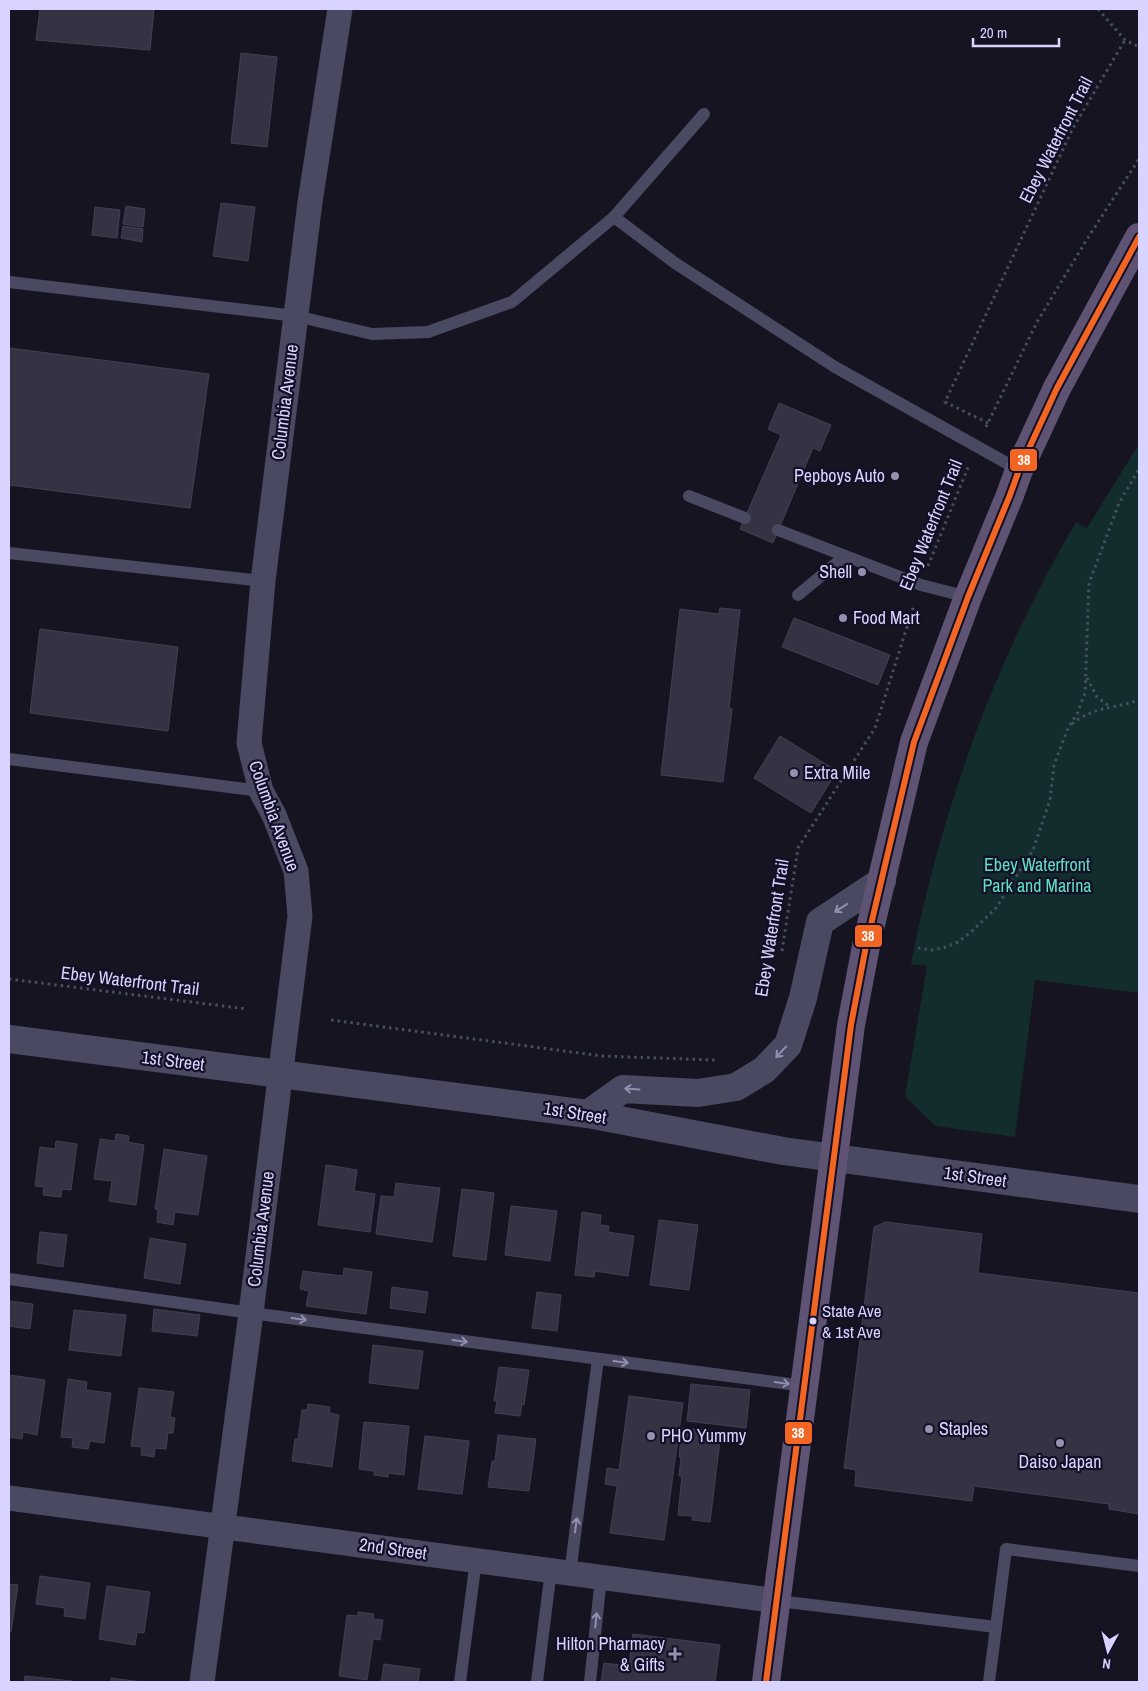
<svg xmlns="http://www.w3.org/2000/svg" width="1148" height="1691" font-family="'Archivo Narrow',sans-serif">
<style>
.green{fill:#132c2d}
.building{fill:#343243;stroke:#433f54}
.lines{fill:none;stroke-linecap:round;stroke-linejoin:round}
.path{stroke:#44505f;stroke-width:3;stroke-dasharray:2.5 4;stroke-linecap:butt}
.service{stroke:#4a4962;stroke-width:12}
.minor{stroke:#4a4962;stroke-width:25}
.tertiary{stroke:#4a4962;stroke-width:28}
.primary{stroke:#5e5373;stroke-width:28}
.bus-1-casing{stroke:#130f26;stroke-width:10}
.bus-1{stroke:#f26522;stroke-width:6}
.oneway{stroke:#928eb0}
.poi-dot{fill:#9591b1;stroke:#130f26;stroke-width:2}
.bus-dot{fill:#d9d4ff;stroke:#130f26;stroke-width:2}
.labels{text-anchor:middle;stroke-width:4.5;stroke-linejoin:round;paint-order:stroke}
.bus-label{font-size:17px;fill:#d9d4ff;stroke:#130f26;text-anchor:start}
.street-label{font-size:18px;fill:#d9d4ff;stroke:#130f26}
.poi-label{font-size:18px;fill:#d9d4ff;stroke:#130f26;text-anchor:start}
.park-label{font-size:18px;fill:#5fe0c0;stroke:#130f26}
.line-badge{stroke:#130f26;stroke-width:2}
.badge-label{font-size:14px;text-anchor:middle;font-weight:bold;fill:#fff}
</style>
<rect width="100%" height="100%" fill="#161421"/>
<path class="green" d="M 1139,444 L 1139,993 L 1035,980 L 1015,1137 L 936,1126 L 905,1097 L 927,966 L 911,964 C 941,810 996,657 1076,522 L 1087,528 Z"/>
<g class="building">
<polygon points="40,9 154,9 150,50 36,40"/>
<polygon points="241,53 277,57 267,147 231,143"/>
<polygon points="221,203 255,207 248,261 213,256"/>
<polygon points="126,206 145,209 143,227 123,224"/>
<polygon points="95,207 120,210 117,238 92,235"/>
<polygon points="123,226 143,229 142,242 121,238"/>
<polygon points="9,348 209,374 190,508 9,485"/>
<polygon points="779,403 831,425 820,451 813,448 773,543 740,529 781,435 768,429"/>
<polygon points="720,608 740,610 729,708 732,709 723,782 661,775 680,609 719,614"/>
<polygon points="794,618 890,655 878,685 782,647"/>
<polygon points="40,629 178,647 168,731 30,713"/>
<polygon points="780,736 837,771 811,813 754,778"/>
<polygon points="116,1134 129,1136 128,1142 144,1145 136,1205 109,1201 112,1181 94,1179 100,1139 115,1141"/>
<polygon points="56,1141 77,1144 71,1190 62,1189 61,1197 43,1195 44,1187 35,1186 40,1147 55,1149"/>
<polygon points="164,1149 207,1156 198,1215 175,1212 173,1225 157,1222 158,1210 155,1209"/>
<polygon points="326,1165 357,1170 354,1191 375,1194 370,1232 318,1225"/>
<polygon points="396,1183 440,1188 432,1242 376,1234 381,1196 394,1197"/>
<polygon points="462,1189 494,1193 486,1260 453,1256"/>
<polygon points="511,1206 557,1211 550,1261 505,1255"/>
<polygon points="582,1212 601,1215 600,1225 609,1226 608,1232 634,1236 628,1276 595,1271 594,1277 575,1275"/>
<polygon points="659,1220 698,1225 689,1290 650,1285"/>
<polygon points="886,1222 982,1234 978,1273 1139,1293 1139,1514 1109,1509 1109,1504 974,1486 972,1501 855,1486 856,1470 844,1468 874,1227"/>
<polygon points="40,1232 67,1235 63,1267 37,1263"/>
<polygon points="150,1238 186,1244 180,1284 144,1278"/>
<polygon points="344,1268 372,1272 366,1314 306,1306 309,1291 300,1289 303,1271 343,1276"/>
<polygon points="392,1287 428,1292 425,1313 390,1308"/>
<polygon points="537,1292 561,1295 557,1331 532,1328"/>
<polygon points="9,1301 33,1304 30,1329 9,1326"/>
<polygon points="154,1309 200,1315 197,1336 152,1331"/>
<polygon points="74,1310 126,1315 121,1356 69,1350"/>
<polygon points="373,1345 423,1351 418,1389 369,1383"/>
<polygon points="499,1367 529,1370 524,1405 522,1404 520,1416 495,1413 497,1401 494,1401"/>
<polygon points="9,1375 45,1380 37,1435 23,1432 22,1439 9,1437"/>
<polygon points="68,1379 87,1382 86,1390 111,1393 104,1443 90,1441 88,1449 72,1447 73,1438 61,1437"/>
<polygon points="691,1384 750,1390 746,1428 687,1421"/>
<polygon points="139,1388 174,1392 170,1417 175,1418 173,1433 168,1433 166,1449 155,1448 154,1457 141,1455 142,1447 131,1446"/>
<polygon points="629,1396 683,1403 664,1540 610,1533 617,1486 605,1484 607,1468 619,1470"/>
<polygon points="308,1404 330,1407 329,1413 339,1415 332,1467 292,1461 295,1439 298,1439 302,1410 307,1410"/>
<polygon points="364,1422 409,1426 404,1475 388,1473 388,1477 374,1475 374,1471 359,1469"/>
<polygon points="682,1428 721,1432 710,1522 692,1520 693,1516 678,1515 682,1476 679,1476 681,1457 679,1457"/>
<polygon points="498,1435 536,1439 529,1491 488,1487 492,1461 495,1461"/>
<polygon points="425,1436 469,1441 462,1494 418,1489"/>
<polygon points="40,1576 90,1583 85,1619 64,1616 65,1608 36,1604"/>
<polygon points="9,1584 18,1585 11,1632 9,1631"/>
<polygon points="107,1586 150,1592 144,1633 137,1632 135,1645 99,1639"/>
<polygon points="358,1612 374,1614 373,1619 383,1620 380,1640 373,1639 367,1680 339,1676 347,1615 358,1616"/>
<polygon points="633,1634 720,1645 715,1682 601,1682 604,1663 629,1666"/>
<polygon points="384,1664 420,1669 418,1682 381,1682"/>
<polygon points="25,1676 72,1681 72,1682 24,1682"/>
<polygon points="111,1678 142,1682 111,1682"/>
</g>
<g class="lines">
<g class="path">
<polyline points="1098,9 1125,40 1139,47"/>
<polyline points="988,423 945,402 1073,128 1125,40"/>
<polyline points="986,427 1037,322 1089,236 1139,159"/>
<polyline points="928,566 969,465"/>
<polyline points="1087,678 1097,697 1109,706"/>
<path d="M 1072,724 C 1094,706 1114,709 1139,700"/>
<polyline points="918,948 932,950 943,948 958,942 971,932 996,908 1033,850 1050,800 1054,765 1068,728 1077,714 1085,693 1089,583 1119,503 1139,469"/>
<polyline points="782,951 798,848 875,728 914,605"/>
<polyline points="9,979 247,1009"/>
<polyline points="331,1020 602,1056 715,1060"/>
</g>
<g class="service">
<polyline points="614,217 675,263 835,367 1019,470"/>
<polyline points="9,282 296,316 372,334 428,332 512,302 614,217 704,114"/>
<polyline points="689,496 745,518"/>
<polyline points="778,530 921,585 968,597"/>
<polyline points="9,553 263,581"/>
<polyline points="798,595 845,556"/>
<polyline points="9,759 261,791"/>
<polyline points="9,1279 251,1313 805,1386"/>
<polyline points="570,1573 598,1359"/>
<polyline points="778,1601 996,1627"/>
<polyline points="460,1682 476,1560"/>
<polyline points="537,1682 551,1570"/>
<polyline points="590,1682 601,1577"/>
<polyline points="989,1682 1006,1549 1139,1566"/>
</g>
<g class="minor">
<polyline points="9,1498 778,1601"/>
<polyline points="202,1682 251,1313 300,916 296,871 274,815 261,791 249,743 263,581 310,202 340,9"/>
</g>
<g class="tertiary">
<polyline points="9,1039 588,1114 783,1151 1139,1199"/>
<polyline points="588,1114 623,1089 698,1093 736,1087 764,1070 788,1045 803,998 820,922 882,881"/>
</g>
<polyline class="primary" points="766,1682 851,1025 866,946 914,742 968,597 1010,495 1019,470 1057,388 1139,237"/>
<g class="bus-1-casing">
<polyline id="bus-1" points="766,1682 851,1025 866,946 914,742 968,597 1010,495 1019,470 1057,388 1139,237"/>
</g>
<use href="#bus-1" class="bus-1"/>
</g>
<defs><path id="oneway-shaft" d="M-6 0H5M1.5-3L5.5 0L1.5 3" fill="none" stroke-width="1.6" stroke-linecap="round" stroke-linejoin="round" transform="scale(1.25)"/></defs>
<g class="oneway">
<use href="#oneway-shaft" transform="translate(841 908) rotate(147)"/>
<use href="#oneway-shaft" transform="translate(781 1052) rotate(133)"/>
<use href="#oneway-shaft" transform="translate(632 1089) rotate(-176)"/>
<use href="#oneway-shaft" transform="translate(299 1319) rotate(8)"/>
<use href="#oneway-shaft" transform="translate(460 1341) rotate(8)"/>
<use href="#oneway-shaft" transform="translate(621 1362) rotate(8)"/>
<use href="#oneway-shaft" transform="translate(782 1383) rotate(8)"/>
<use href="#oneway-shaft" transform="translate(576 1525) rotate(-82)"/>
<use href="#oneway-shaft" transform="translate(596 1620) rotate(-84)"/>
</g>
<g class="poi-dot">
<circle cx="895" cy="476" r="5"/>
<circle cx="862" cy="572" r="5"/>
<circle cx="843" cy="618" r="5"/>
<circle cx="794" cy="773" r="5"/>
<circle cx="929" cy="1429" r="5"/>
<circle cx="651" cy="1436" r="5"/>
<circle cx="1060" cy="1443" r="5"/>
<path d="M672.5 1646.5h5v5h5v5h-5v5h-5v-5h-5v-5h5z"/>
</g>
<circle class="bus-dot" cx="813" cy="1321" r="4.5"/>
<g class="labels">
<g class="bus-label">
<text x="822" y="1317">State Ave<tspan x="822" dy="21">&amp; 1st Ave</tspan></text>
</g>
<g class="street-label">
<text transform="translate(1056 140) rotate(-63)" y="6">Ebey Waterfront Trail</text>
<text transform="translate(285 402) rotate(-83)" y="6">Columbia Avenue</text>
<text transform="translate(931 525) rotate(-68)" y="6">Ebey Waterfront Trail</text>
<text transform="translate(274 816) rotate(70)" y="6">Columbia Avenue</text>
<text transform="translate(772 928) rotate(-81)" y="6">Ebey Waterfront Trail</text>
<text transform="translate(130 981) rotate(7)" y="6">Ebey Waterfront Trail</text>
<text transform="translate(173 1061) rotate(7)" y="6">1st Street</text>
<text transform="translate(575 1113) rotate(9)" y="6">1st Street</text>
<text transform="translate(975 1177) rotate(8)" y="6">1st Street</text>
<text transform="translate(261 1229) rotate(-83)" y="6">Columbia Avenue</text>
<text transform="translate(393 1549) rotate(8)" y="6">2nd Street</text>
</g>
<g class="poi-label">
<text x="885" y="482" text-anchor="end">Pepboys Auto</text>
<text x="852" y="578" text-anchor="end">Shell</text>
<text x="853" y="624">Food Mart</text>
<text x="804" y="779">Extra Mile</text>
<text x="939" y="1435">Staples</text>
<text x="661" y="1442">PHO Yummy</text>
<text x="1060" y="1468" text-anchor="middle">Daiso Japan</text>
<text x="665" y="1650" text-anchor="end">Hilton Pharmacy<tspan x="665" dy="21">&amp; Gifts</tspan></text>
</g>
<g class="park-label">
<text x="1037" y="871">Ebey Waterfront<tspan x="1037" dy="21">Park and Marina</tspan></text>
</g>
</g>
<g class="line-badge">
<rect x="1009" y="448" width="29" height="24" rx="5" fill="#f26522"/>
<rect x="854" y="924" width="29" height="24" rx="5" fill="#f26522"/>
<rect x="784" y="1421" width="29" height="24" rx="5" fill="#f26522"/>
</g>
<g class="badge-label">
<text x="1024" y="465">38</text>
<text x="868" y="941">38</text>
<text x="798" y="1438">38</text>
</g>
<rect width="1148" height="1691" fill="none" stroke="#d9d4ff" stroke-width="20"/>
<g transform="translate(1108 1651) rotate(187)" stroke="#130f26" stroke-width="4" paint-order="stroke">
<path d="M0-4L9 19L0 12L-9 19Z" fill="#d9d4ff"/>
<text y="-8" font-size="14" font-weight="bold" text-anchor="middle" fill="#d9d4ff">N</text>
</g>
<path d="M973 38v8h86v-8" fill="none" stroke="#d9d4ff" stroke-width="2.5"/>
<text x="980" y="38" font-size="15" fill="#d9d4ff" stroke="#130f26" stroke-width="4" paint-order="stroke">20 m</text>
</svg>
